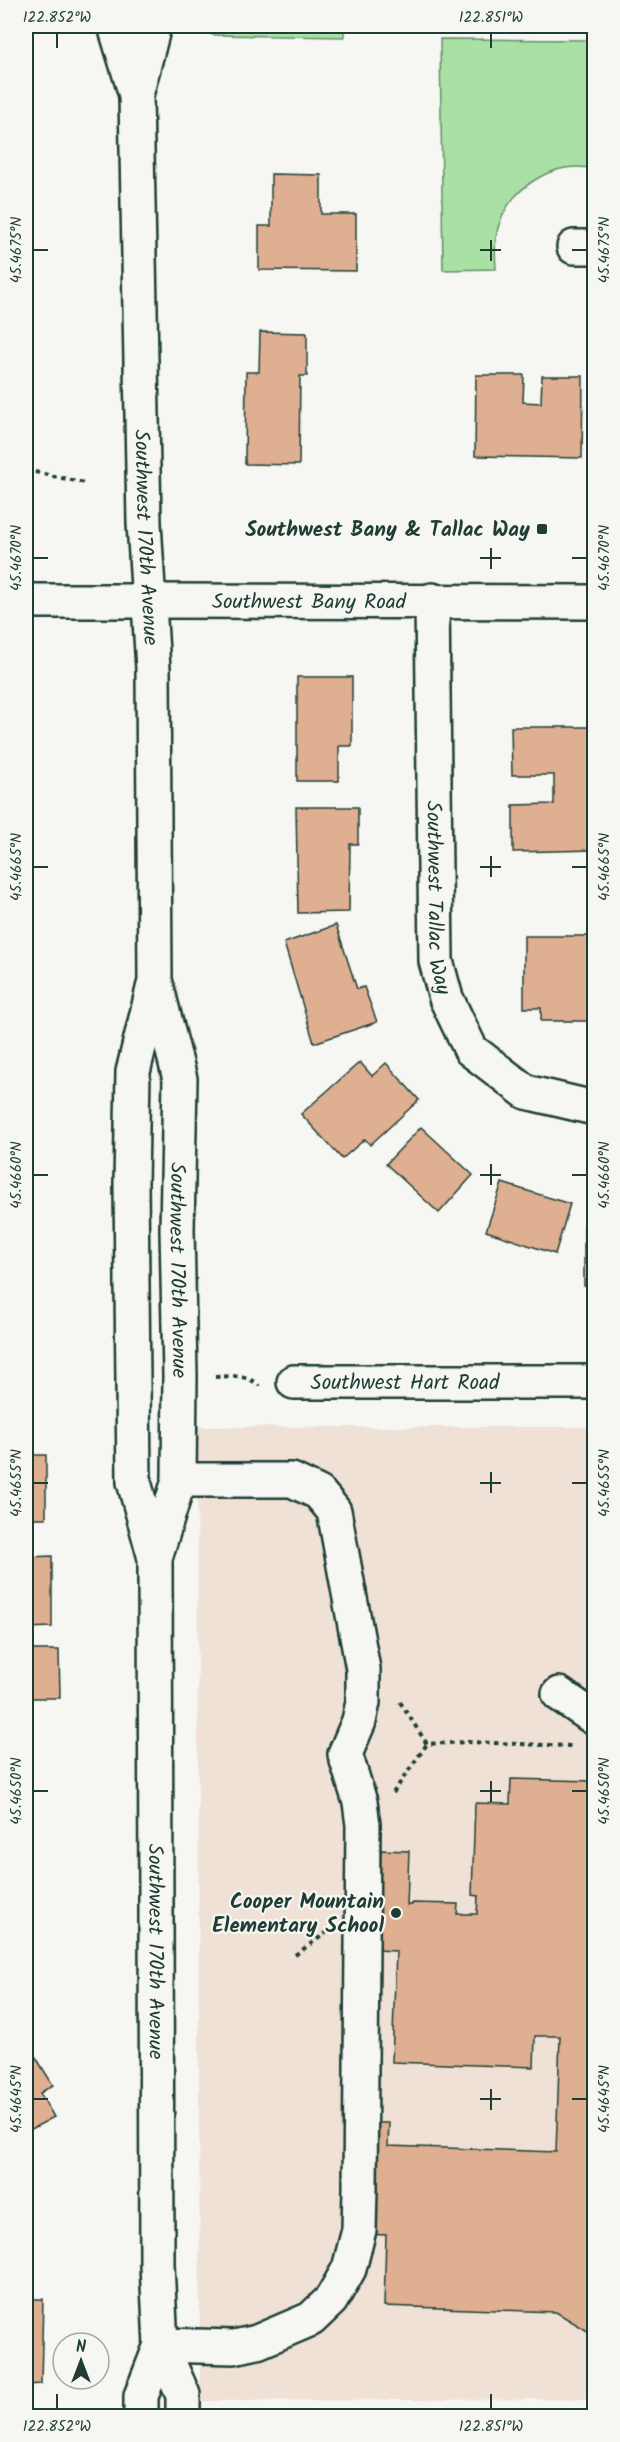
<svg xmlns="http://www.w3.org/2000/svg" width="620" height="2442" font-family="Kalam,sans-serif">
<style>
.built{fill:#efe1d5}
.green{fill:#a9e0a4;stroke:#648e6c;stroke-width:1.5}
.building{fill:#deaf90;stroke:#1f3d34;stroke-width:1.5}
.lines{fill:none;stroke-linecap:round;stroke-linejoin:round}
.minor-casing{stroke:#1f3d34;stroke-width:38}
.major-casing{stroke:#1f3d34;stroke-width:38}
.path{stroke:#1f3d34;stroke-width:4;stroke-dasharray:4.5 4.5;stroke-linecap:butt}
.minor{stroke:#f6f6f2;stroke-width:33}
.major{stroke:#f6f6f2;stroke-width:33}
.ticks{fill:none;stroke:#1f3d34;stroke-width:2}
.poi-dot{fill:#1f3d34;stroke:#f6f6f2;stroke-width:2}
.labels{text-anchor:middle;stroke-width:4.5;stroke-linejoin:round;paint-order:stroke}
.poi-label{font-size:21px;font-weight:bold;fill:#1f3d34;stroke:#f6f6f2;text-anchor:end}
.street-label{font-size:21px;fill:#1f3d34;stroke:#f6f6f2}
.neatline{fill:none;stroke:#1f3d34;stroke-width:2}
.ticks-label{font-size:15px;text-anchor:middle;fill:#1f3d34}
</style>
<rect width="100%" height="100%" fill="#f6f6f2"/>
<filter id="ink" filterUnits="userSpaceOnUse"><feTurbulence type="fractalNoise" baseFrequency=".0167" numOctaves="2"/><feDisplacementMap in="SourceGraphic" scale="12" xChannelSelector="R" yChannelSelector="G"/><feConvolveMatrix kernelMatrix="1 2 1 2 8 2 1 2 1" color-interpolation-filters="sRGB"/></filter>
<g filter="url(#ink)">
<polygon class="built" points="197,1427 594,1427 594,2399 200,2401"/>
<g class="green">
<polygon points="212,26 344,26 344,37 212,35"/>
<path d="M 440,39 L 594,40 L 594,169 C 557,159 512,186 500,222 C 494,237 495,253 496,269 L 443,270 Z"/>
</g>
<g class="building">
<polygon points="271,174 321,175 321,214 356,214 356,271 259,270 259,226 271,226"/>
<polygon points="260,332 307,333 307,376 300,376 299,465 245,464 246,372 259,372"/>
<polygon points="476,375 524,375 523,402 541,403 542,376 583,376 582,458 475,456"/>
<polygon points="297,677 352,677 352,746 339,746 339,781 297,781"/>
<polygon points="511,727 594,727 594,850 513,852 513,805 554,804 554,775 512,775"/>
<polygon points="296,807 358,807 358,844 350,844 349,912 298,913"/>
<polygon points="336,925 357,989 364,987 377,1022 314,1043 284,943"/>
<polygon points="524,936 591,936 591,1021 541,1021 541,1008 524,1008"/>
<polygon points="360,1062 372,1076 386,1063 419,1100 370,1145 365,1139 342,1159 301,1114"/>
<polygon points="421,1127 473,1175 439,1213 386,1164"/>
<polygon points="502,1183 570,1204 555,1254 486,1231"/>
<rect x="584" y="1227" width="10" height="59"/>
<rect x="26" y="1455" width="20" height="63"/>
<polygon points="52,1556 52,1627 26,1628 26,1557"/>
<polygon points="26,1650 59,1650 60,1698 26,1698"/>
<polygon points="511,1779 594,1781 594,2335 556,2312 384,2306 386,2235 367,2234 371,2123 389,2123 388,2146 556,2152 560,2036 535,2036 534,2067 392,2062 396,1951 377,1950 381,1850 409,1851 407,1905 412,1905 412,1903 458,1904 457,1914 477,1914 478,1896 472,1895 475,1803 510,1804"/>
<polygon points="32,2051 53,2085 40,2093 54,2117 26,2132 26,2055"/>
<polygon points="26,2299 43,2299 41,2384 26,2385"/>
</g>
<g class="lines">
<g class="minor-casing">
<g id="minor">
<polyline points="574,247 594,247"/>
<path id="s1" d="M 432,600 L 436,961 L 446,998 L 471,1050 L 526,1092 L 594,1108"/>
<polyline points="26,601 149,601"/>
<path id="s2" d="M 294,1382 L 594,1382"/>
<polyline points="559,1694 594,1718"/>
<polyline points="161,2345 234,2347 257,2342 311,2319 331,2300 349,2269 359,2230 360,2189 363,1825 360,1802 345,1754 359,1721 363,1702 363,1669 334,1511 319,1493 292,1480 179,1480"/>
</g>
</g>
<g class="major-casing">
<g id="major">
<polyline points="115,26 136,95"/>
<path id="s3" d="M 154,26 L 136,95 L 144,523 L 153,669 L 155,980 L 180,1079 L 177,1229 L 180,1376 L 179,1480 L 155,1558"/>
<path id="s4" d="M 149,601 L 594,602"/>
<path id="s5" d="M 154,985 L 133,1072 L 131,1183 L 134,1482 L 155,1558 L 157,2265 L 161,2345 L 183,2395 L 183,2416"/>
<polyline points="141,2416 141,2396 161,2345"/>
</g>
</g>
<g class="path">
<polyline points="26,470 85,483"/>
<path d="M 215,1377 C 231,1376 248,1374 259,1386"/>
<polyline points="400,1702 427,1744 468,1742 571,1746"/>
<polyline points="393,1793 427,1744"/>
<polyline points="295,1955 326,1933"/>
</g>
<use href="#minor" class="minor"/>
<use href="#major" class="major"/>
</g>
</g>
<path class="ticks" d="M 57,33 L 57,48M 491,33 L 491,48M 491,240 L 491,261M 33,250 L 48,250M 480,250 L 501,250M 572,250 L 587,250M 491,548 L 491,569M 33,558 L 48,558M 480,558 L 501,558M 572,558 L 587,558M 491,856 L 491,877M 33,867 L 48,867M 480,867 L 501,867M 572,867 L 587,867M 491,1164 L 491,1185M 33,1175 L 48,1175M 480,1175 L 501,1175M 572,1175 L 587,1175M 491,1472 L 491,1493M 33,1483 L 48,1483M 480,1483 L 501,1483M 572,1483 L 587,1483M 491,1781 L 491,1802M 33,1791 L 48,1791M 480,1791 L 501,1791M 572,1791 L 587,1791M 491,2089 L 491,2110M 33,2099 L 48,2099M 480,2099 L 501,2099M 572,2099 L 587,2099M 57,2394 L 57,2409M 491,2394 L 491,2409"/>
<g class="poi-dot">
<rect x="536" y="523" width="12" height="12" rx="3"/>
<circle cx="396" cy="1913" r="6"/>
</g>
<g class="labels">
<g class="poi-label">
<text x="530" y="536">Southwest Bany &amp; Tallac Way</text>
<text x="384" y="1908">Cooper Mountain<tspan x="384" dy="24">Elementary School</tspan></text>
</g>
<g class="street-label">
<text dy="7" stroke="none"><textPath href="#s3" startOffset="514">Southwest 170th Avenue</textPath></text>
<text dy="7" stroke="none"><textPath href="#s4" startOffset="160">Southwest Bany Road</textPath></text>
<text dy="7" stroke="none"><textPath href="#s1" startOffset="298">Southwest Tallac Way</textPath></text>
<text dy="7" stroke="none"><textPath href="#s3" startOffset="1250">Southwest 170th Avenue</textPath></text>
<text dy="7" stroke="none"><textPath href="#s2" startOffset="111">Southwest Hart Road</textPath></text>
<text dy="7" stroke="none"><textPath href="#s5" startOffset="972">Southwest 170th Avenue</textPath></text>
</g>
</g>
<rect width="620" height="2442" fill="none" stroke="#f6f6f2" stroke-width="66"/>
<g transform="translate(81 2361)"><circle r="28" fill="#f6f6f2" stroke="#a0aca6" stroke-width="1.5"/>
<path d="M0-4.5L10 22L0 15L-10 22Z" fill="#1f3d34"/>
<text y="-9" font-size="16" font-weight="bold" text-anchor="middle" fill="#1f3d34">N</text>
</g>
<rect x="33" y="33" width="554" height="2376" class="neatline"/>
<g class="ticks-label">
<text x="57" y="22">122.852°W</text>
<text x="491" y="22">122.851°W</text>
<text transform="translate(16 250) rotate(-90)" y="5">45.4675°N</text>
<text transform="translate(604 250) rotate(-90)" y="5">45.4675°N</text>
<text transform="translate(16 558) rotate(-90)" y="5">45.4670°N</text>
<text transform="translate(604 558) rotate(-90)" y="5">45.4670°N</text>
<text transform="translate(16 867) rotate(-90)" y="5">45.4665°N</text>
<text transform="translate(604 867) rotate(-90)" y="5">45.4665°N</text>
<text transform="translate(16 1175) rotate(-90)" y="5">45.4660°N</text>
<text transform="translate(604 1175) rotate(-90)" y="5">45.4660°N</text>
<text transform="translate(16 1483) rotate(-90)" y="5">45.4655°N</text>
<text transform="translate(604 1483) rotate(-90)" y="5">45.4655°N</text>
<text transform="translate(16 1791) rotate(-90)" y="5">45.4650°N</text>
<text transform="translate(604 1791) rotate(-90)" y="5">45.4650°N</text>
<text transform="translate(16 2099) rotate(-90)" y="5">45.4645°N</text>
<text transform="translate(604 2099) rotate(-90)" y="5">45.4645°N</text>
<text x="57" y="2431">122.852°W</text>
<text x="491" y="2431">122.851°W</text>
</g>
</svg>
